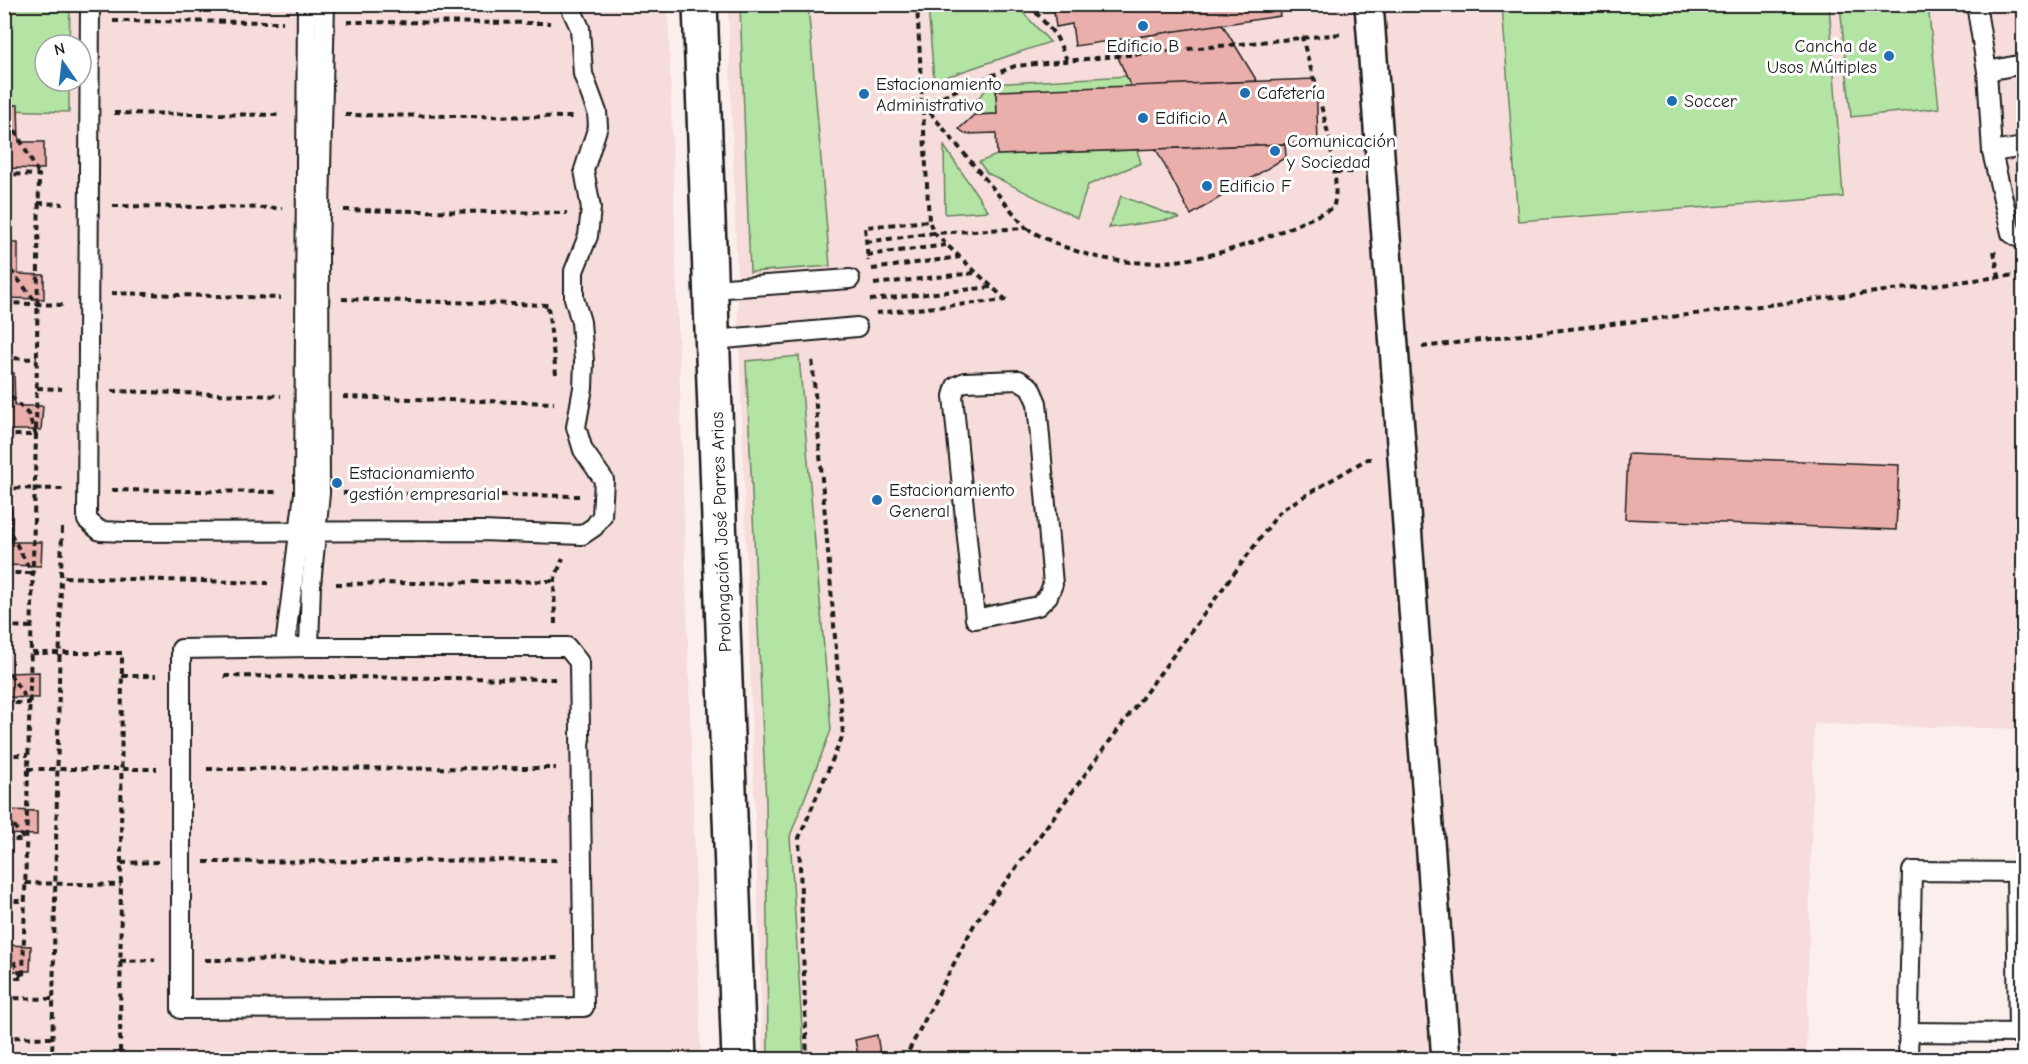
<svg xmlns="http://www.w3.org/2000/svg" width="2028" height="1064" font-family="'Comic Neue',sans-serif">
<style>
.built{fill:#f6dcda;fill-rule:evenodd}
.green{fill:#b3e4a4;stroke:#688060;stroke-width:1.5}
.building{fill:#eaafaa;stroke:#1c1c1c;stroke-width:1.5}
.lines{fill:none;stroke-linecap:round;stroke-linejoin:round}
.service-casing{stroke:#1c1c1c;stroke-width:22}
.pedestrian-casing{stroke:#1c1c1c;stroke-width:32}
.secondary-casing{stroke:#1c1c1c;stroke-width:38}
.path{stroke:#1c1c1c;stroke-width:4;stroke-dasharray:6 4.5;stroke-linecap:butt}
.service{stroke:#fff;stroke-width:18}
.pedestrian{stroke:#fff;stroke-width:27}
.secondary{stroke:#fff;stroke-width:33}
.poi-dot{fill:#1f6fb2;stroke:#fff;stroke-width:2}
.labels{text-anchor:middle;stroke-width:6;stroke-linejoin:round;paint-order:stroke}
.poi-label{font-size:18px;fill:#1c1c1c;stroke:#fff;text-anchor:start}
.street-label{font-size:18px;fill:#1c1c1c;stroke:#fff}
</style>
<rect width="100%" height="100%" fill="#fbefee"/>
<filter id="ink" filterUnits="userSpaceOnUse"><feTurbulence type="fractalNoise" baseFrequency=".0167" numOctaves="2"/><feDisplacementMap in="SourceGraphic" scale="12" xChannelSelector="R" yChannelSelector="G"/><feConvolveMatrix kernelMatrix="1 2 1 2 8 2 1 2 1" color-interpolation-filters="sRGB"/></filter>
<g filter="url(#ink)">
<g class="built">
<path d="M 5,5 L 668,5 L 701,1059 L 5,1060 ZM 45,45 L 81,45 L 81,81 L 45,81 Z"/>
<polygon points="728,5 2023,5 2023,729 1814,724 1806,1059 763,1059"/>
</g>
<g class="green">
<polygon points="5,5 70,5 69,45 45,45 45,81 69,81 69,112 5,110"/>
<polygon points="740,5 808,5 830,266 750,272"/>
<polygon points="928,5 1016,5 1050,42 934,81"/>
<polygon points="1502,5 1829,5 1843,197 1518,221"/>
<polygon points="1840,5 1928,5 1939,108 1851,117"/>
<polygon points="1127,76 1131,87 996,92 997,114 974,115 977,99 992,84"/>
<polygon points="944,146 988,211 945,214"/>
<polygon points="1137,150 1141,163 1088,185 1077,218 987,173 979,162 997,155"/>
<polygon points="1121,196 1180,218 1109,228"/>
<polygon points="799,356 831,730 790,836 804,1059 768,1060 766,803 746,361"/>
</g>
<g class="building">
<polygon points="1053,4 1278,4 1280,16 1075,46 1072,24 1056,27"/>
<polygon points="1222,24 1257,81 1131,87 1111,41"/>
<polygon points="1316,79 1318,143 997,155 996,133 966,134 959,129 974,115 997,114 996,91"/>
<polygon points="4,105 18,105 19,142 44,142 44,169 4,168"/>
<polygon points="1285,144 1286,157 1191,215 1156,149"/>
<polygon points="4,243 18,243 18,274 44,275 44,299 4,298"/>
<polygon points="4,373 14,373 15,406 43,406 41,430 4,430"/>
<polygon points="1628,454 1899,465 1896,530 1625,519"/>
<polygon points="4,508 12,508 11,542 42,542 41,566 4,565"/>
<polygon points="4,640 8,641 8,673 39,672 39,698 4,697"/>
<polygon points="4,773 7,810 37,811 37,835 4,834"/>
<polygon points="4,909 5,945 31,946 30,971 4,971"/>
<polygon points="877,1035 881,1060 859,1060 855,1040"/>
</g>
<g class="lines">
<g class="service-casing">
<g id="service">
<polyline points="90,4 87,520 100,531 125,532 482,531 582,535 594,527 602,516 604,480 583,450 576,427 583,388 584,361 581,322 574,298 574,271 588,236 591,208 584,170 598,126 597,112 583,74 580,28 569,4"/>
<polyline points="1976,4 1987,71 1992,152 2011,233 2024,241"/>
<polyline points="1987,71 2024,64"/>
<polyline points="1992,152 2024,147"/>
<polyline points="712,289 850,279"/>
<polyline points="714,340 857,327"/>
<polygon points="1019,380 1030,387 1037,403 1053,584 1048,596 1038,606 975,619 953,396 956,386 965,382"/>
<polyline points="285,646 304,493 307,4"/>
<polygon points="309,647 567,647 579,662 584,1007 181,1009 181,649"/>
<polyline points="309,647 311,585 320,493 319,252 325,4"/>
<polyline points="2016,872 2018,1033"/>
<polyline points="1908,1032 2024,1033"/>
<polyline points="1908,1060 1912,871 2024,872"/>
</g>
</g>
<g class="pedestrian-casing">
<polyline id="pedestrian" points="1369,4 1446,1060"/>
</g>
<g class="secondary-casing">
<polyline id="secondary" points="700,4 739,1060"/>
</g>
<g class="path">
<polyline points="917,4 929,221"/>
<polyline points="1029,4 1056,36 1067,60"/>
<polyline points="113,21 283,22"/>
<polyline points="347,22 550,23"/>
<polyline points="923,104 1015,66 1342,34"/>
<polyline points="923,104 1026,228 934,233 1006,300"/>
<polyline points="114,113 281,115"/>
<polyline points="345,115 572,117"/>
<polyline points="10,121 39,175"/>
<polyline points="1336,172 1353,172"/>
<polyline points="4,174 39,175 36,435 23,978 4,978"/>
<polyline points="38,203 63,204"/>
<polyline points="113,206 282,208"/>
<polyline points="344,210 567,213"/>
<path d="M 1026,228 C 1133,291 1229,258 1333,208 C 1345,174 1312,76 1302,37"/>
<polyline points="866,242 934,233 929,221 865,227 868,261"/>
<polyline points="1994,251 1999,277"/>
<polyline points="867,255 947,245"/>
<polyline points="4,262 37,303"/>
<polyline points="872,269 960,257"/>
<polyline points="874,284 974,273"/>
<polyline points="111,293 281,298"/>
<polyline points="342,299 548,305"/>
<polyline points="870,300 992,287"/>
<polyline points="4,303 64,305"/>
<polyline points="548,307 556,374"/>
<polyline points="876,313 1006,300"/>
<polyline points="1422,347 2024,274"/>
<polyline points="4,358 37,359"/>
<polyline points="37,388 62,389"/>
<polyline points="112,391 281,396"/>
<polyline points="343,397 554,403"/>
<polyline points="4,435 36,435 28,414 5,390"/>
<polyline points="4,488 63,489"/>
<polyline points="112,490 279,492"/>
<polyline points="343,493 579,496"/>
<polyline points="6,525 32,573"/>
<polyline points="62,528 61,577 268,583"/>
<polyline points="4,573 33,573"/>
<polyline points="336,584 554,581"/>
<polyline points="555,624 554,581 563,558"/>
<polyline points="4,626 32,627"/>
<polyline points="32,653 122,653 120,1060"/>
<polyline points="4,665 29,703"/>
<polyline points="122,676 156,676"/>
<polyline points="224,676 555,679"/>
<polyline points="4,703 30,703"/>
<polyline points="4,755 28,755"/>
<polyline points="28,769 157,769"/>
<polyline points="207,769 556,768"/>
<polyline points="4,807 9,820 25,840"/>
<polyline points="4,840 25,840"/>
<polyline points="204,862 557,860"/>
<polyline points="121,863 158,862"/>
<polyline points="25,883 121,885"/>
<polyline points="4,901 24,901"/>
<polyline points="4,943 22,977"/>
<polyline points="205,960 560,958"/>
<polyline points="120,961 155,960"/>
<polyline points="4,998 52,999"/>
<polyline points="4,1037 51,1038"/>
<polyline points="52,1060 61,577"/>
<polyline points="807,1060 799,838 843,735 812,357"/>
<polyline points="904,1060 975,923 1281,510 1367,459 1374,459"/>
</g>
<use href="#service" class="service"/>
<use href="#pedestrian" class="pedestrian"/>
<use href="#secondary" class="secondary"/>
</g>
</g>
<g class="poi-dot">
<circle cx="1143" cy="26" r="6"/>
<circle cx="1889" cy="56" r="6"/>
<circle cx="1245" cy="93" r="6"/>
<circle cx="864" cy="94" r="6"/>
<circle cx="1672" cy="101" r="6"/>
<circle cx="1143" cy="118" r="6"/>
<circle cx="1275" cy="151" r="6"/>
<circle cx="1207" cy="186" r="6"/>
<circle cx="337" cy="483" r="6"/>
<circle cx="877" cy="500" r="6"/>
</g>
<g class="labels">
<g class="poi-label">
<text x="1143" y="52" text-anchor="middle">Edificio B</text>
<text x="1877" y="52" text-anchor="end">Cancha de<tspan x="1877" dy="21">Usos Múltiples</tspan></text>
<text x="876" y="90">Estacionamiento<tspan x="876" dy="21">Administrativo</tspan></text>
<text x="1257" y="99">Cafetería</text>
<text x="1684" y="107">Soccer</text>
<text x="1155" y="124">Edificio A</text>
<text x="1287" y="147">Comunicación<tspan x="1287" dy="21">y Sociedad</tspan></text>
<text x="1219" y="192">Edificio F</text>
<text x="349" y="479">Estacionamiento<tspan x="349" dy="21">gestión empresarial</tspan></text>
<text x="889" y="496">Estacionamiento<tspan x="889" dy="21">General</tspan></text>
</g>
<g class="street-label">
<text transform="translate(721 532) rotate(-92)" y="6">Prolongación José Parres Arias</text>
</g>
</g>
<rect width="2028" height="1064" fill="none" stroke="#fff" stroke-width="24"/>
<rect x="12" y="12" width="2004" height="1040" fill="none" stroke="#1c1c1c" stroke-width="2" filter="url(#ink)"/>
<g transform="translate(63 63) rotate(346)"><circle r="28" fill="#ffffff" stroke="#a4a4a4" stroke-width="1.5"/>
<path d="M0-4.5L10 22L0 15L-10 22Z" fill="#1f6fb2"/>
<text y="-9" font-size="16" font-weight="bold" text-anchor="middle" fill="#1c1c1c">N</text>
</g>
</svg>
